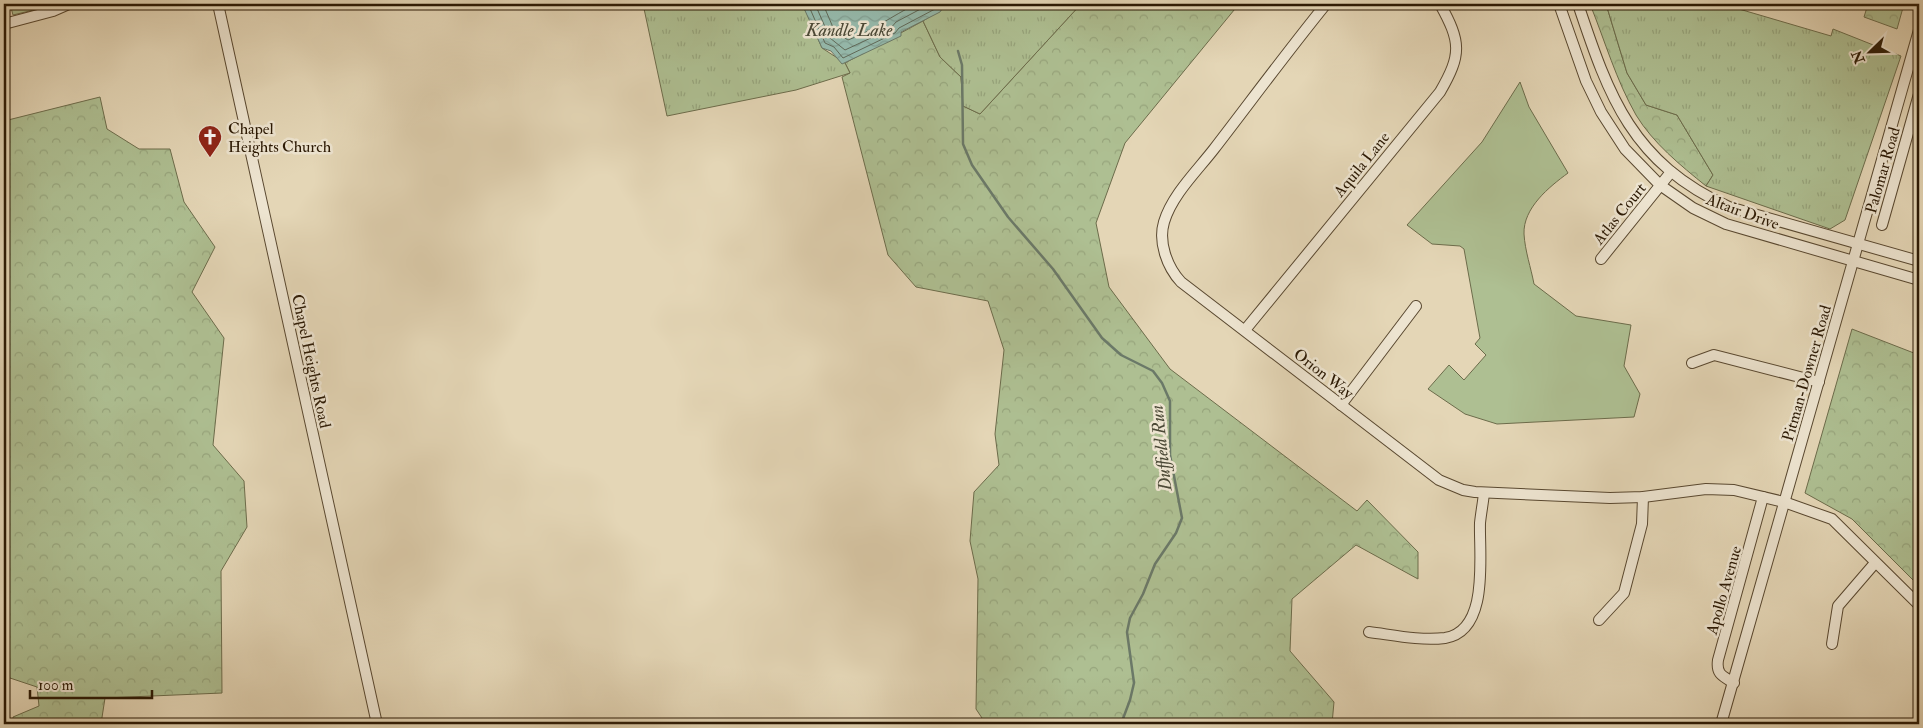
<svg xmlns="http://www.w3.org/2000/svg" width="1923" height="728" font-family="'IM FELL Double Pica',serif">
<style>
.grass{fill:#aebf92;stroke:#6c6c4b}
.forest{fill:url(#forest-crowns);stroke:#6c6c4b}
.park{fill:url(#park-tufts);stroke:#6c6c4b}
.water{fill:url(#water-waves);stroke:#6b7968}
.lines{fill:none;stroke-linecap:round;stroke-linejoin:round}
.shore{stroke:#606958;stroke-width:1}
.stream{stroke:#6b7968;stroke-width:2.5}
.minor-casing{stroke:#594830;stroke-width:12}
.minor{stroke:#ede4d0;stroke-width:10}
.labels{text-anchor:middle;stroke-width:5;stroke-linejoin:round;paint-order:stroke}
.poi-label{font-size:16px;fill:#2b1904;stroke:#ede4d0;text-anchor:start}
.street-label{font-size:16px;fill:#2b1904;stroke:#ede4d0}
.water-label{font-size:18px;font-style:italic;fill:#4b4936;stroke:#ede4d0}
</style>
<defs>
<pattern id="forest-crowns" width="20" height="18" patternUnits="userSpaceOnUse" patternTransform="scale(1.25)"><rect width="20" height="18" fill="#aebf92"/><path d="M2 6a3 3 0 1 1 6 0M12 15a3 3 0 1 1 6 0" fill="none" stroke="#96a47c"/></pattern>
<pattern id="park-tufts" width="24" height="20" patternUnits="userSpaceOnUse" patternTransform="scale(1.25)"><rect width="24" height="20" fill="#aebf92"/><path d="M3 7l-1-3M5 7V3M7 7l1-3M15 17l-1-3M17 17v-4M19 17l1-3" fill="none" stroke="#96a47c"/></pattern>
<pattern id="water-waves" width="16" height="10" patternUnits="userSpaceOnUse" patternTransform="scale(1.25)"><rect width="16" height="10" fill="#95b9ab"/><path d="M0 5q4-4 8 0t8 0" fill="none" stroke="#819e92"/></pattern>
</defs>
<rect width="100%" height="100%" fill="#e4d6b6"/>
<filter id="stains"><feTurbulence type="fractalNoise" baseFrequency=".004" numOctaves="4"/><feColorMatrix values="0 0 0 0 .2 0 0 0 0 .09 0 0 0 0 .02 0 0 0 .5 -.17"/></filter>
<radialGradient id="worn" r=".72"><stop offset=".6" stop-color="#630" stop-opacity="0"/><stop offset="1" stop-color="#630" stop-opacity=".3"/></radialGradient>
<g class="grass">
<polygon points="10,4 58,4 13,15"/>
<path d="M 1520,82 L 1529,107 L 1568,173 C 1549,187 1523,208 1524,234 C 1525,251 1531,268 1534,284 L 1576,316 L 1631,325 L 1624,366 L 1640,394 L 1634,417 L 1497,424 L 1465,414 L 1428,389 L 1449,365 L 1464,380 L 1486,355 L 1475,344 L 1480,338 L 1464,249 L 1460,246 L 1432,244 L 1407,225 L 1482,142 Z"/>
</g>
<g class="forest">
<polygon points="1081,4 1239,4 1125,143 1096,223 1109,287 1170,369 1357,511 1367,500 1418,552 1418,579 1356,545 1292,599 1290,651 1334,702 1332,724 986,724 976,709 978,579 970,541 974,492 999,465 995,434 1004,350 988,301 916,287 888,255 842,77 850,73 845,63 923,21 940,57 961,77 963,106 980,114"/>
<path d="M 1590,4 L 1606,4 L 1627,73 L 1646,105 L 1677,115 L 1713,175 L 1706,186 C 1680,165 1653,143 1636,115 C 1616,80 1605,41 1590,4 Z"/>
<polygon points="1868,4 1904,4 1897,29 1864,17"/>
<polygon points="100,97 107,129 139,149 170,149 184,202 215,247 192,292 224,338 213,445 244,481 247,527 221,571 222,693 105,698 101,724 14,724 13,717 39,706 37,687 4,676 4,121"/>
<polygon points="1852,329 1919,355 1919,586 1852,519 1805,493"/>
</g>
<g class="park">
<polygon points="643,4 803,4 822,48 845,63 850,73 796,90 667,116"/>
<polygon points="941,4 1081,4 980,114 963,106 961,77 940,57 923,21 942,9"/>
<polygon points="1606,4 1735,4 1739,9 1831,36 1833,29 1901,56 1845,220 1830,229 1706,186 1713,175 1677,115 1646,105 1627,73"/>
</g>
<polygon class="water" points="802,4 940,4 942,9 940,12 901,32 901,36 842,64 831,51 822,48"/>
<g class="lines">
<g class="shore">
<polyline points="808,4 825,43 834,47 843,58 895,33 899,28 935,9 936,4"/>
<polyline points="815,4 830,38 845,50 890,29 896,22 930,4"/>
<path d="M 823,4 L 835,32 L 848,40 C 872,31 892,16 916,4"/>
</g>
<polyline class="stream" points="958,51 962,65 963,144 972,165 1008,217 1053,269 1102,338 1121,355 1153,371 1162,383 1170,401 1170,455 1182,518 1176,533 1155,564 1143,594 1130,618 1127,632 1134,683 1130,700 1121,724"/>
<g class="minor-casing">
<g id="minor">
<polyline points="218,4 377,724"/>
<path d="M 1326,4 C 1287,52 1251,101 1214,149 C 1197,171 1172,195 1164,222 C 1158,242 1167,267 1181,282 L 1439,480 L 1463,490 L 1475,492 L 1610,498 L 1643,497 L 1706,489 L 1734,490 L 1784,502 L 1832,519 L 1919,605"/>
<polyline points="1559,4 1586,81 1601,112 1625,149 1660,185 1693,208 1726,224 1919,280"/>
<path d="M 1578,4 C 1609,97 1632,163 1729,207 L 1919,261"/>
<polyline points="4,24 53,11 69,4"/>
<polyline points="1882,225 1919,94"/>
<polyline points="1601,259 1671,172"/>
<path d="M 1245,330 L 1440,92 C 1462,54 1461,42 1440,4"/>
<polyline points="1692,363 1714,355 1819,382"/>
<polyline points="1341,405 1416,306"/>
<polyline points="1599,620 1624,593 1642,524 1643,497"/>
<path d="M 1369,632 C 1393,635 1420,641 1445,638 C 1490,631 1479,555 1480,523 C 1481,513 1483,503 1484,493"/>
<polyline points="1832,644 1838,606 1875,563"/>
<path d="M 1734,683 C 1722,676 1716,674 1718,660 L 1763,497"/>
<polyline points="1721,724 1919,30"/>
</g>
</g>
<use href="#minor" class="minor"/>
</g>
<defs>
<g id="church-pin" transform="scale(1.25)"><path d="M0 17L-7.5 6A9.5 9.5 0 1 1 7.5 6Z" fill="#8f2418" stroke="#ede4d0"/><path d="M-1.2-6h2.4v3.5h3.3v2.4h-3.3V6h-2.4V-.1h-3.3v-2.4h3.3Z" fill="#fff"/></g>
</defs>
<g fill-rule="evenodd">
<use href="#church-pin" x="210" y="137"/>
</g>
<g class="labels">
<g class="poi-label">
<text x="228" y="134">Chapel<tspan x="228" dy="18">Heights Church</tspan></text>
</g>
<g class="street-label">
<text transform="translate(1361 164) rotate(-51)" y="6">Aquila Lane</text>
<text transform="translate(1882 170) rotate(-74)" y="6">Palomar Road</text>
<text transform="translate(1743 211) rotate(20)" y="6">Altair Drive</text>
<text transform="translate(1619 213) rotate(-51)" y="6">Atlas Court</text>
<text transform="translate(312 361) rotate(78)" y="6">Chapel Heights Road</text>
<text transform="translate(1324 373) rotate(38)" y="6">Orion Way</text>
<text transform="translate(1806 373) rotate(-74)" y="6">Pitman-Downer Road</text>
<text transform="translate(1723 590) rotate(-74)" y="6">Apollo Avenue</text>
</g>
<g class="water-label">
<text x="849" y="36">Kandle Lake</text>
<text transform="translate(1161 448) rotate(-96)" y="6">Duffield Run</text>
</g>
</g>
<rect width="1923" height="728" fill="none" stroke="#e4d6b6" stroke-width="20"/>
<rect x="5" y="5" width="1913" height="718" fill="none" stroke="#2b1904" stroke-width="2.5"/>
<rect x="10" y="10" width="1903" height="708" fill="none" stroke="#2b1904"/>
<g transform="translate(1870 52) rotate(247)" stroke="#ede4d0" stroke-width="4" paint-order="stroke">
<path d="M0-4L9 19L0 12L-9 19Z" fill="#2b1904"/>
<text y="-8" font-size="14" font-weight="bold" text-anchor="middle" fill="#2b1904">N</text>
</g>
<path d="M30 690v8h122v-8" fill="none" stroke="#2b1904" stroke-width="2.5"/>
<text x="38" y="690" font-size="15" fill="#2b1904" stroke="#ede4d0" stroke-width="4" paint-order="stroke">100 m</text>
<rect width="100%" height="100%" filter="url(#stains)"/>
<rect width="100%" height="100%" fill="url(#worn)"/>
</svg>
